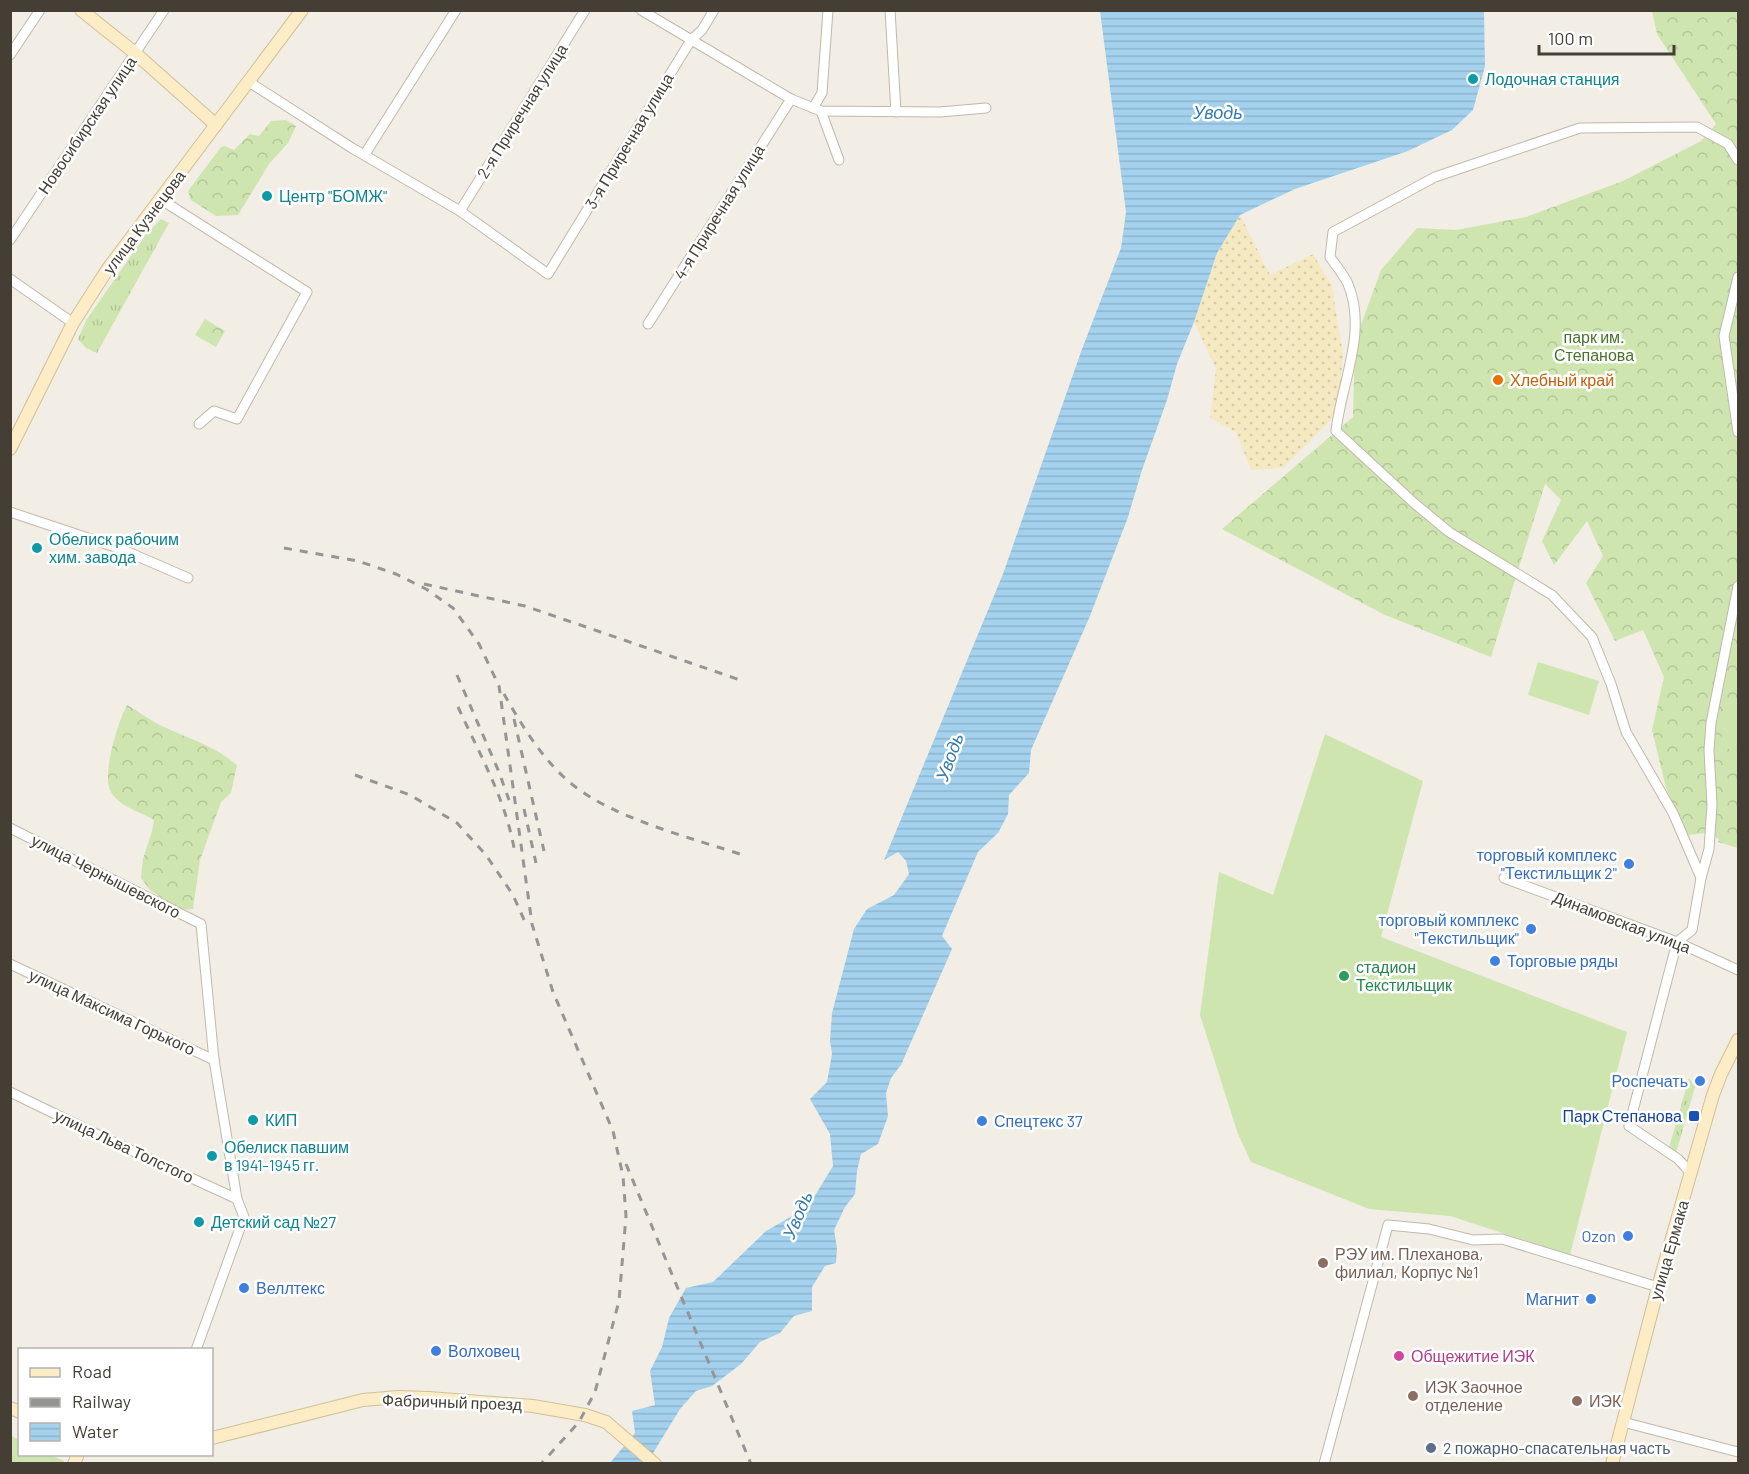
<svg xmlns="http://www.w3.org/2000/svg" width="1749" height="1474" font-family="Barlow,sans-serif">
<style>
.grass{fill:url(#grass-tufts)}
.forest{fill:url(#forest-crowns)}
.sand{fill:url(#sand-dots)}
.pitch{fill:#cee5b0}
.water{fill:url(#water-rules)}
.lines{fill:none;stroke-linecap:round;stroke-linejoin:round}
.street-casing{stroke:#c0b8ac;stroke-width:11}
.secondary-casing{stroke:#d0c097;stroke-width:14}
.street{stroke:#fff;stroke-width:9}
.secondary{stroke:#fcedc6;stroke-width:12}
.rail{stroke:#959595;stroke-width:3;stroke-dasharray:8 8;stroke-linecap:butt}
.culture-dot{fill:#0f9aa8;stroke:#fff;stroke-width:2}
.food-dot{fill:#e8710a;stroke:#fff;stroke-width:2}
.shop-dot{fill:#3f7fe0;stroke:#fff;stroke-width:2}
.leisure-dot{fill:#2e9e5b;stroke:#fff;stroke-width:2}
.transit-dot{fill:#1a4fb4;stroke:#fff;stroke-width:2}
.education-dot{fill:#8d6e63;stroke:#fff;stroke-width:2}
.hotel-dot{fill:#d1479c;stroke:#fff;stroke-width:2}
.service-dot{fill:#5c6f8a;stroke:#fff;stroke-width:2}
.labels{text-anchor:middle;stroke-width:5;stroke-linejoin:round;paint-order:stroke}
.culture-label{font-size:16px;fill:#0d838f;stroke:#fff;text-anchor:start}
.street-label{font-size:16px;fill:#443e35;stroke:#fff}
.park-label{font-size:16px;fill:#49732b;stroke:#fff}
.food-label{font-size:16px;fill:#c56008;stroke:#fff;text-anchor:start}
.shop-label{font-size:16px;fill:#366cbe;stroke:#fff;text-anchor:end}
.leisure-label{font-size:16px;fill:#27864d;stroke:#fff;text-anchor:start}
.transit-label{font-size:16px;fill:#164399;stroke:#fff;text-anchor:end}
.education-label{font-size:16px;fill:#785e54;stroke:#fff;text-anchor:start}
.hotel-label{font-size:16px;fill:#b23c85;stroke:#fff;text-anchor:start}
.service-label{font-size:16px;fill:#4e5e75;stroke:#fff;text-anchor:start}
.water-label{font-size:18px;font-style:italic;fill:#347cab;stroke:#fff}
</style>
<defs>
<pattern id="grass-tufts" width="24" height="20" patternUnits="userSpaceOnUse" patternTransform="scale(1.5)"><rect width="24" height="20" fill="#cee5b0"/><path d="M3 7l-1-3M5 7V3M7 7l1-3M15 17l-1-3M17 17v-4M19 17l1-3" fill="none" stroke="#b2c698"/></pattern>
<pattern id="forest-crowns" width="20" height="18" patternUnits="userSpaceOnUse" patternTransform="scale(1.5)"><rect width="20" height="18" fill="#cee5b0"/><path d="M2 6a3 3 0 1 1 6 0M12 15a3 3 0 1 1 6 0" fill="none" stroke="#b2c698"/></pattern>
<pattern id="sand-dots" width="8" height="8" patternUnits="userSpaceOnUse" patternTransform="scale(1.5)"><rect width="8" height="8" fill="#f5e9c2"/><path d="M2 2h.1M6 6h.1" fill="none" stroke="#d3c9a7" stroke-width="1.8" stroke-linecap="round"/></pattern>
<pattern id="water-rules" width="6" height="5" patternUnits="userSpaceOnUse" patternTransform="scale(1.5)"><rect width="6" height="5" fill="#a4d1ed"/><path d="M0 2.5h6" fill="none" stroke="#8eb4cc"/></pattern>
</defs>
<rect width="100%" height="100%" fill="#f2eee6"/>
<g class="grass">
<polygon points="161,219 169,223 97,353 86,348 78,339 87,319 147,233"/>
<polygon points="1689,1078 1695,1087 1676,1153 1668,1151"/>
</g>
<g class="forest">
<polygon points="1652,11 1738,11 1738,848 1718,842 1719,839 1706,833 1686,835 1666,788 1652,730 1664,677 1643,630 1615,641 1586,583 1603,556 1587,521 1554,565 1542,541 1561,500 1545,484 1491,657 1385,615 1222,529 1353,417 1355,341 1381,270 1417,228 1456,230 1526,217 1623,181 1701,141 1716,124 1657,34"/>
<polygon points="286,120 296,126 288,143 269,164 238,215 216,216 191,200 188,191 221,147 225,146 234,150 250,134 259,136 271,121"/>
<polygon points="205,319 225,331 216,347 195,335"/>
<path d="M 127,705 C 138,711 148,719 160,725 C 188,739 212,744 237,765 L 231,793 L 221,802 L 200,860 L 193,909 L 180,910 L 150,890 L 141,878 L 143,859 L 152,831 L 154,820 C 146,815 125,807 120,802 C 116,799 110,792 109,787 C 104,768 118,722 127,705 Z"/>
</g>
<polygon class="sand" points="1240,215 1270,275 1313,254 1332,286 1343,354 1338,413 1283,468 1251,470 1236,432 1210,418 1216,369 1194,322 1217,253"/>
<g class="pitch">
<polygon points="1538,662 1599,681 1589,715 1528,695"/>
<polygon points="1728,714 1738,717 1738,752 1719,746"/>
<polygon points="1325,734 1423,781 1381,937 1627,1032 1570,1255 1450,1216 1369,1209 1251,1162 1238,1134 1200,1015 1219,872 1273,895"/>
<polygon points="11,1436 19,1440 20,1454 51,1455 64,1461 63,1463 11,1463"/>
</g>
<polygon class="water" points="1100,11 1484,11 1485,66 1473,110 1452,130 1408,151 1295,189 1240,215 1217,253 1194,322 1177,364 1167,400 1142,470 1128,517 1090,616 1031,750 1029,773 1009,795 1008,814 998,833 978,852 942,936 952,949 901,1065 891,1078 886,1093 888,1116 878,1144 861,1154 857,1171 855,1194 845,1207 834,1230 837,1248 836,1263 825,1266 812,1287 812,1311 794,1316 780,1333 760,1342 741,1364 712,1386 696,1391 680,1409 647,1463 609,1464 635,1433 632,1411 655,1405 650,1371 662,1347 669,1318 686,1288 713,1282 766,1231 808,1207 833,1166 830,1134 810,1099 827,1082 832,1054 830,1041 832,1013 854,929 867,909 894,895 909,874 906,861 898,852 884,860 1003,574 1082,349 1121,248 1126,212"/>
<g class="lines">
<g class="street-casing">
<g id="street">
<polyline points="641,10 791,99 821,111 940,112 986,108"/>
<polyline points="890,10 896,112"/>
<polyline points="10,55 40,10"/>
<polyline points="249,82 352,148 460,211 548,274 691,40 702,30 714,10"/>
<polyline points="813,108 822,93 828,10"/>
<polyline points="821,111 839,160"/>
<polyline points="365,154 456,10"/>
<polyline points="160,199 307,292 237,419 214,411 199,424"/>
<polyline points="460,211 585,10"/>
<polyline points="10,240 164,10"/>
<polyline points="1738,277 1724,336 1738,432"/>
<polyline points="10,279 73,323"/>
<polyline points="648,324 791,99"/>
<polyline points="10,512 121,549 188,578"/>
<polyline points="10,828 201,924 214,1060 237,1199 244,1217 196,1350"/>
<polyline points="1504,878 1677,942 1738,970"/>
<path d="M 1701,878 L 1673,813 L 1626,732 L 1611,684 L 1592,637 L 1552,595 L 1449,532 L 1414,503 L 1336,431 C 1341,384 1368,332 1348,284 C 1344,275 1336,266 1330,257 L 1333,232 L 1435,177 L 1580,128 L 1697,127 L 1728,144 L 1738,160"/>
<polyline points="10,964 214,1060"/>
<polyline points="10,1092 113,1142 237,1199"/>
<polyline points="1691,1173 1678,1159 1629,1126 1677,942 1692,930 1701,878 1709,849 1712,805 1709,750 1711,723 1738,586"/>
<polyline points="1623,1422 1738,1452"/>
<polyline points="1324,1464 1388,1225 1429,1229 1473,1240 1502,1239 1658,1287"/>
</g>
</g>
<g class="secondary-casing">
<g id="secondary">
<polyline points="81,10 135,53 216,125"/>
<polyline points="10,449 73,323 107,270 302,10"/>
<polyline points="10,1408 20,1412"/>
<polyline points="212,1438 363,1400 398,1397 429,1398 533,1406 585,1415 606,1422 655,1464"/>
<polyline points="74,1464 78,1454"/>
<polyline points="1612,1464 1661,1276 1713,1095 1721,1074 1738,1040"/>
</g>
</g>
<use href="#street" class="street"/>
<use href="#secondary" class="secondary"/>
<g class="rail">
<polyline points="284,548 358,561 396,574 426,589 453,608 479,644 499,686 532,924 553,992 613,1131 623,1176 626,1216 619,1301 595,1392 579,1422 541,1464"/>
<polyline points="424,584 525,606 743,681"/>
<polyline points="457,675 499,772 509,800"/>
<path d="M 504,694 C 522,726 544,762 573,785 C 615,819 695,839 746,856"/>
<path d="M 458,707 C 479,753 505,798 514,848"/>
<polyline points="514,719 544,851"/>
<polyline points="355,775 410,795 457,823 486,855 513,895 525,922"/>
<polyline points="524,809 536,863"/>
<polyline points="626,1164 751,1464"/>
</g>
</g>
<g class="culture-dot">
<circle cx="1473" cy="79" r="6"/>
<circle cx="267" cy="196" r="6"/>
<circle cx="37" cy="548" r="6"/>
<circle cx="253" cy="1120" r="6"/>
<circle cx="212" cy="1156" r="6"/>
<circle cx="199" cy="1222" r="6"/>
</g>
<circle class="food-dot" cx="1498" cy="380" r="6"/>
<g class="shop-dot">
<circle cx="1629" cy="864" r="6"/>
<circle cx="1531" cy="929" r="6"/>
<circle cx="1495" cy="961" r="6"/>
<circle cx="1700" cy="1081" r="6"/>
<circle cx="982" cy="1121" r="6"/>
<circle cx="1628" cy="1236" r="6"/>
<circle cx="244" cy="1288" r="6"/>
<circle cx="1591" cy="1299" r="6"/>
<circle cx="436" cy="1351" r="6"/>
</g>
<circle class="leisure-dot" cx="1344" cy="976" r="6"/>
<rect class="transit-dot" x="1688" y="1110" width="12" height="12" rx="3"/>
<g class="education-dot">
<circle cx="1323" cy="1263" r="6"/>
<circle cx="1413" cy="1396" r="6"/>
<circle cx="1577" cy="1401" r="6"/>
</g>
<circle class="hotel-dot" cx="1399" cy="1356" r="6"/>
<circle class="service-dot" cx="1431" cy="1448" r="6"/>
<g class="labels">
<g class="culture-label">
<text x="1485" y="85">Лодочная станция</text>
<text x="279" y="202">Центр "БОМЖ"</text>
<text x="49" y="545">Обелиск рабочим<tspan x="49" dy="18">хим. завода</tspan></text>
<text x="265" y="1126">КИП</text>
<text x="224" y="1153">Обелиск павшим<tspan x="224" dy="18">в 1941-1945 гг.</tspan></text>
<text x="211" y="1228">Детский сад №27</text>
</g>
<g class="street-label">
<text transform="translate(522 111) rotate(-58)" y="6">2-я Приречная улица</text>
<text transform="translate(87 125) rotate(-56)" y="6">Новосибирская улица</text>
<text transform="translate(629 141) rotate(-59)" y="6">3-я Приречная улица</text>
<text transform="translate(719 212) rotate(-58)" y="6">4-я Приречная улица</text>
<text transform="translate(144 222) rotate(-53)" y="6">улица Кузнецова</text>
<text transform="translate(106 876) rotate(27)" y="6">улица Чернышевского</text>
<text transform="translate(1622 922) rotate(21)" y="6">Динамовская улица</text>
<text transform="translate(112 1012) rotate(25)" y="6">улица Максима Горького</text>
<text transform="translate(124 1146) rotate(25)" y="6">улица Льва Толстого</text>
<text transform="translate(1669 1250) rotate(-74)" y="6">улица Ермака</text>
<text transform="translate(452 1402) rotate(2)" y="6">Фабричный проезд</text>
</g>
<g class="park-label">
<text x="1594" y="343">парк им.<tspan x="1594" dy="18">Степанова</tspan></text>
</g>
<g class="food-label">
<text x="1510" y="386">Хлебный край</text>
</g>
<g class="shop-label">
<text x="1617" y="861">торговый комплекс<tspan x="1617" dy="18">"Текстильщик 2"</tspan></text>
<text x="1519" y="926">торговый комплекс<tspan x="1519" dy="18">"Текстильщик"</tspan></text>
<text x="1507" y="967" text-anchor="start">Торговые ряды</text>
<text x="1688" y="1087">Роспечать</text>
<text x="994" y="1127" text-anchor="start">Спецтекс 37</text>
<text x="1616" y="1242">Ozon</text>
<text x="256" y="1294" text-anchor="start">Веллтекс</text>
<text x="1579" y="1305">Магнит</text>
<text x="448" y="1357" text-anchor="start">Волховец</text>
</g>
<g class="leisure-label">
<text x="1356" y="973">стадион<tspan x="1356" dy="18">Текстильщик</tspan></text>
</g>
<g class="transit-label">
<text x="1682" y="1122">Парк Степанова</text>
</g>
<g class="education-label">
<text x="1335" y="1260">РЭУ им. Плеханова,<tspan x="1335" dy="18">филиал, Корпус №1</tspan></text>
<text x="1425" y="1393">ИЭК Заочное<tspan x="1425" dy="18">отделение</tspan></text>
<text x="1589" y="1407">ИЭК</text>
</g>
<g class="hotel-label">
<text x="1411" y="1362">Общежитие ИЭК</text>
</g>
<g class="service-label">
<text x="1443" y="1454">2 пожарно-спасательная часть</text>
</g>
<g class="water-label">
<text x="1218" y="119">Уводь</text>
<text transform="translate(950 757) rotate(-70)" y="6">Уводь</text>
<text transform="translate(798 1215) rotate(-67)" y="6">Уводь</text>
</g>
</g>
<rect width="1749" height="1474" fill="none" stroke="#443e35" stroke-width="24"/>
<rect x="18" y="1348" width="195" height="108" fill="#ffffff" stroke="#b4b2ae" stroke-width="1.5"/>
<rect x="30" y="1368" width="30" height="9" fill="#fcedc6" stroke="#b4b2ae" stroke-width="1.5"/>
<text x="72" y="1378" font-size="18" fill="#443e35">Road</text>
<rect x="30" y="1398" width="30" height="9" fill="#959595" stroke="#b4b2ae" stroke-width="1.5"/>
<text x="72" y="1408" font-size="18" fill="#443e35">Railway</text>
<rect x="30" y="1423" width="30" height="18" fill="url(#water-rules)" stroke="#b4b2ae" stroke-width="1.5"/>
<text x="72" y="1438" font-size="18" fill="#443e35">Water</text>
<path d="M1539 45v9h135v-9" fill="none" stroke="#443e35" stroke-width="3"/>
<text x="1548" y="45" font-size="18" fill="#443e35" stroke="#ffffff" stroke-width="4.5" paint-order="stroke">100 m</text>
</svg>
